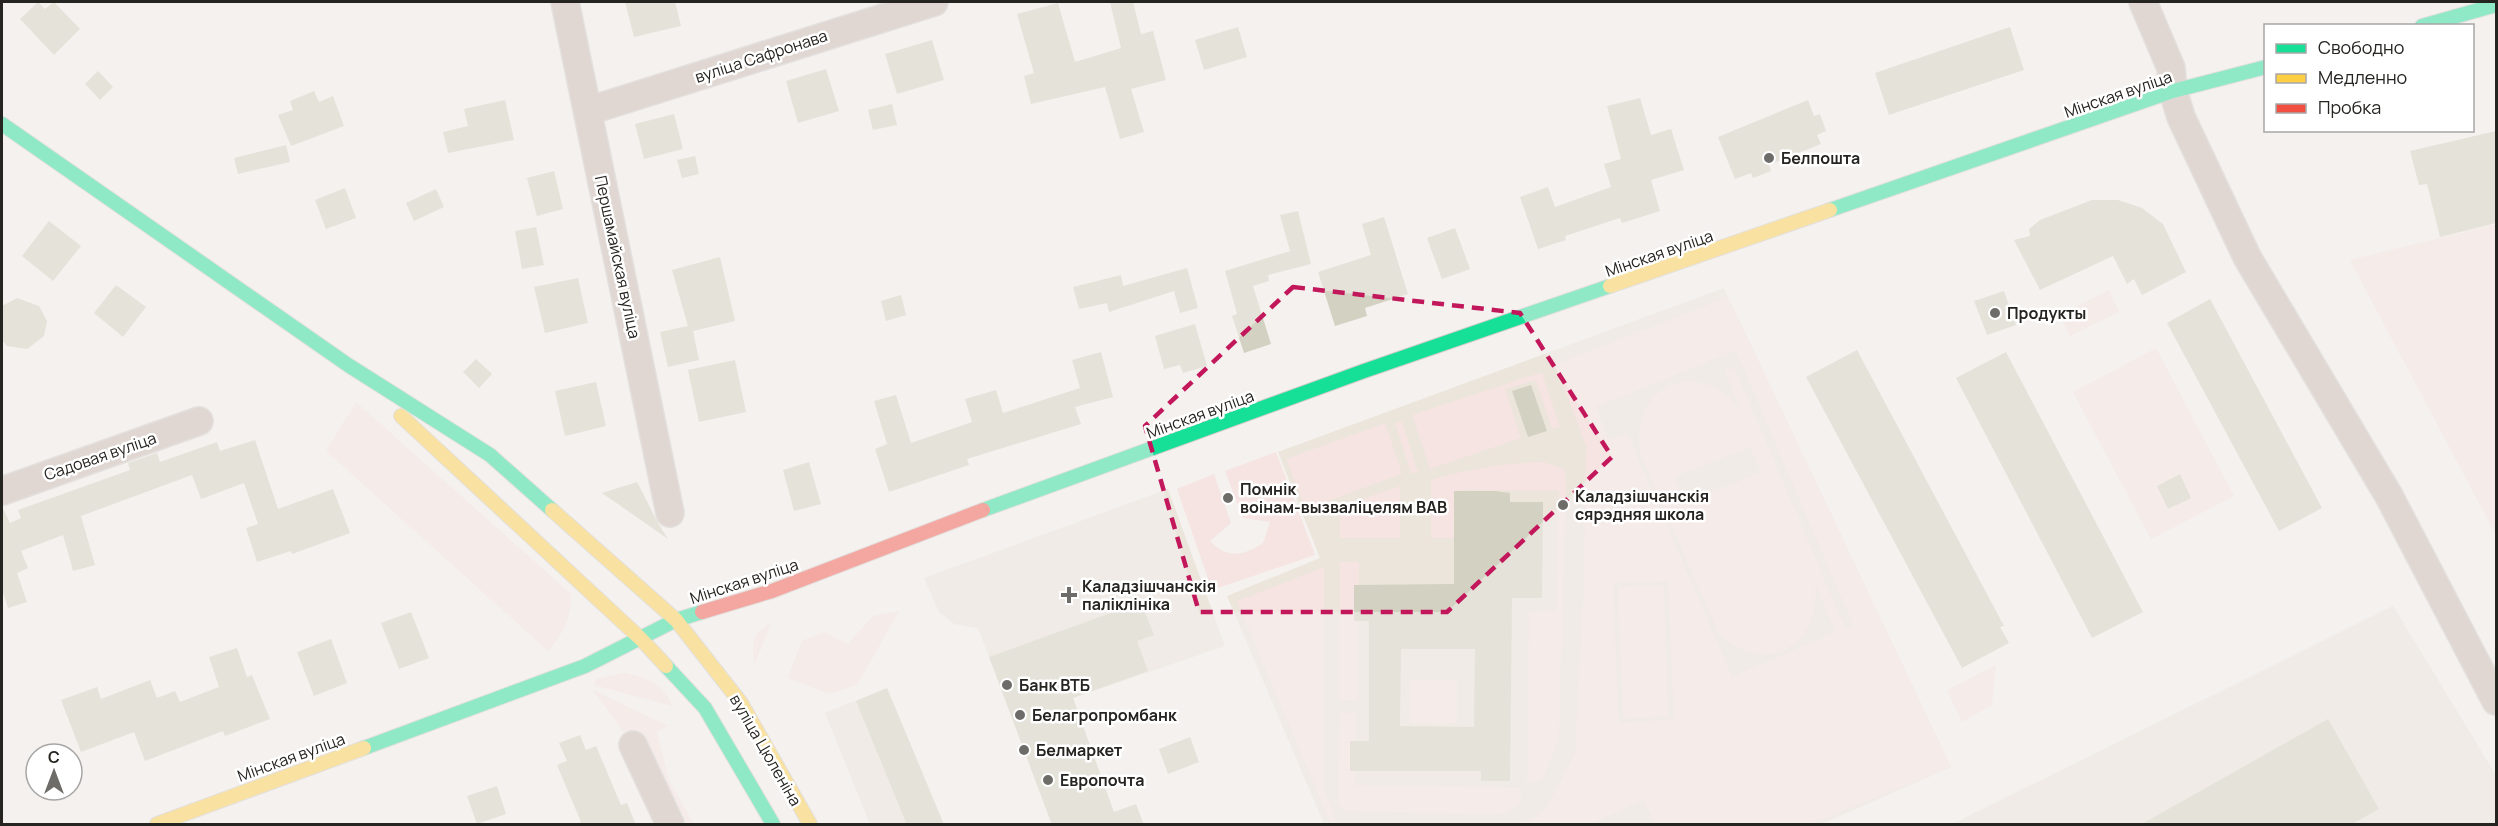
<svg xmlns="http://www.w3.org/2000/svg" width="2498" height="826" font-family="Manrope,sans-serif">
<style>
.built{fill:#ebe5db}
.green{fill:#f5e4e1;fill-rule:evenodd}
.building{fill:#d3d1c1;fill-rule:evenodd}
.lines{fill:none;stroke-linecap:round;stroke-linejoin:round}
.street-casing{stroke:#ceccca;stroke-width:30}
.fast-casing{stroke:#ceccca;stroke-width:16}
.slow-casing{stroke:#ceccca;stroke-width:16}
.jam-casing{stroke:#ceccca;stroke-width:16}
.street{stroke:#c7b8b0;stroke-width:27}
.fast{stroke:#16e098;stroke-width:14}
.slow{stroke:#ffcf43;stroke-width:14}
.jam{stroke:#f24e42;stroke-width:14}
.marked{fill:none;stroke:#c2185b;stroke-width:4.5;stroke-dasharray:12 8;stroke-linejoin:round}
.poi-dot{fill:#6e6c69;stroke:#fff;stroke-width:2}
.labels{text-anchor:middle;stroke-width:5;stroke-linejoin:round;paint-order:stroke}
.street-label{font-size:16px;fill:#262421;stroke:#fff}
.poi-label{font-size:16px;font-weight:bold;fill:#262421;stroke:#fff;text-anchor:start}
</style>
<rect width="100%" height="100%" fill="#f4f1ee"/>
<g class="built">
<polygon points="1724,288 1951,767 1822,824 1324,824 1227,596 1320,558 1278,452"/>
<polygon points="1168,489 1225,646 1073,698 1050,636 989,657 978,628 954,624 939,612 924,578"/>
<polygon points="2393,606 2496,775 2496,824 1952,824"/>
<polygon points="887,688 944,824 870,824 825,713"/>
</g>
<g class="green">
<polygon points="2496,224 2496,535 2350,260"/>
<polygon points="2109,290 2119,312 2070,336 2060,315"/>
<path d="M 1728,297 L 1951,767 L 1810,824 L 1655,824 L 1643,800 L 1591,824 L 1521,824 L 1544,812 L 1575,754 L 1584,581 L 1586,446 L 1555,365 ZM 1736,350 L 1853,625 L 1845,628 L 1734,367 L 1725,371 L 1741,411 C 1700,354 1625,386 1641,456 L 1719,634 C 1767,677 1821,646 1815,584 L 1836,632 L 1732,677 L 1627,433 L 1609,440 L 1596,407 ZM 1750,447 L 1761,472 L 1685,503 L 1674,477 ZM 1668,581 L 1674,719 L 1620,723 L 1618,714 L 1613,583 Z"/>
<polygon points="2156,348 2234,496 2151,539 2073,392"/>
<polygon points="1542,372 1560,427 1552,429 1536,380 1505,389 1521,438 1430,469 1412,415"/>
<path d="M 356,402 L 571,594 C 571,619 563,633 548,651 L 326,451 Z"/>
<polygon points="1402,421 1418,472 1411,474 1395,423"/>
<polygon points="1385,423 1402,474 1306,509 1286,459"/>
<path d="M 1276,452 L 1315,555 L 1212,590 L 1177,489 L 1214,474 L 1231,523 L 1210,541 C 1227,559 1244,556 1263,543 L 1270,522 L 1243,518 L 1225,471 Z"/>
<path d="M 1544,462 L 1564,469 L 1566,479 L 1559,738 L 1542,780 L 1527,784 L 1529,612 L 1557,611 L 1559,491 L 1459,490 L 1459,538 L 1431,538 L 1431,480 C 1468,469 1505,463 1544,462 Z"/>
<polygon points="1400,486 1400,538 1340,538 1340,514 1349,503"/>
<polygon points="1340,562 1359,562 1358,700 1339,700"/>
<polygon points="1324,567 1324,789 1337,824 1331,824 1237,601"/>
<polygon points="1664,585 1668,716 1623,718 1618,587"/>
<polygon points="899,611 857,685 829,694 788,678 802,641 824,632 848,644 873,616"/>
<path d="M 771,623 L 755,664 C 750,644 753,632 771,623 Z"/>
<polygon points="1996,665 1992,705 1962,722 1947,690"/>
<path d="M 623,673 C 644,676 665,684 672,706 L 594,685 L 596,679 Z"/>
<rect x="1410" y="680" width="47" height="43"/>
<polygon points="593,690 668,726 657,732 669,781 694,824 670,824 633,745"/>
<polygon points="1340,713 1356,713 1355,785 1521,788 1521,803 1506,813 1493,814 1344,811 1338,804"/>
</g>
<g class="building">
<polygon points="38,2 45,9 54,2 80,29 54,55 20,19"/>
<polygon points="625,2 675,2 681,26 634,37"/>
<polygon points="1110,2 1133,2 1141,34 1153,31 1166,80 1131,89 1144,132 1120,139 1105,87 1031,104 1024,76 1034,73 1017,14 1058,3 1075,62 1121,48"/>
<polygon points="1238,27 1247,57 1204,70 1195,40"/>
<polygon points="2010,27 2024,70 1889,115 1875,73"/>
<polygon points="932,40 944,80 897,94 885,54"/>
<polygon points="826,69 839,111 798,123 786,81"/>
<polygon points="98,71 113,87 100,100 85,84"/>
<polygon points="314,91 319,102 333,96 344,126 291,146 278,115 293,110 290,101"/>
<polygon points="1640,98 1651,135 1671,129 1684,170 1651,180 1660,211 1622,223 1620,218 1565,236 1566,240 1538,249 1520,197 1548,187 1555,207 1611,187 1604,164 1621,159 1607,106"/>
<polygon points="505,100 514,140 448,153 443,132 468,126 464,109"/>
<polygon points="1808,100 1814,116 1820,114 1826,131 1817,135 1821,144 1769,165 1771,171 1753,178 1751,173 1735,179 1718,137"/>
<polygon points="892,104 897,125 873,130 868,110"/>
<polygon points="674,114 683,149 644,159 635,124"/>
<polygon points="2496,131 2496,223 2440,237 2427,184 2419,185 2410,151"/>
<polygon points="286,145 290,162 238,174 234,158"/>
<polygon points="695,156 699,174 682,178 677,160"/>
<polygon points="554,171 563,209 537,216 527,178"/>
<polygon points="345,188 356,218 326,229 315,200"/>
<polygon points="436,189 444,207 414,221 406,203"/>
<polygon points="2092,200 2118,200 2142,208 2163,224 2186,272 2142,295 2134,279 2127,284 2113,256 2040,290 2014,240 2030,236 2029,229 2040,220"/>
<polygon points="1298,211 1311,264 1268,275 1269,281 1253,286 1271,344 1244,353 1232,316 1237,314 1225,271 1290,251 1280,215"/>
<polygon points="1384,217 1408,294 1365,308 1367,316 1335,326 1318,272 1371,255 1362,224"/>
<polygon points="49,221 81,246 53,281 22,256"/>
<polygon points="536,227 544,265 522,269 515,231"/>
<polygon points="1455,228 1470,269 1442,279 1427,238"/>
<polygon points="720,257 735,321 693,331 699,360 668,367 660,332 688,326 672,270"/>
<polygon points="1187,268 1198,308 1180,313 1174,291 1109,312 1107,303 1079,309 1073,287 1121,275 1123,286"/>
<polygon points="578,278 588,323 545,333 534,287"/>
<polygon points="116,285 146,307 123,337 94,313"/>
<polygon points="2004,291 2016,325 1987,335 1974,301"/>
<polygon points="901,295 906,315 886,321 881,301"/>
<polygon points="17,298 39,306 47,321 44,336 27,349 7,346 2,340 2,306"/>
<polygon points="2210,299 2322,508 2279,531 2167,323"/>
<polygon points="1195,324 1207,366 1183,373 1180,365 1164,369 1155,336"/>
<polygon points="1857,350 2004,626 2000,627 2009,643 1962,668 1806,377"/>
<polygon points="1101,352 1113,397 1075,407 1081,424 967,459 969,465 889,492 875,449 887,444 874,401 896,395 911,443 972,422 965,399 996,390 1003,413 1080,388 1072,360"/>
<polygon points="2006,352 2143,612 2092,638 1956,378"/>
<polygon points="476,359 492,374 479,388 463,372"/>
<polygon points="735,360 746,412 699,422 688,370"/>
<polygon points="596,382 606,426 565,436 555,391"/>
<polygon points="1531,385 1547,431 1528,437 1512,391"/>
<polygon points="255,440 278,509 333,489 350,533 292,554 291,551 257,562 246,528 258,524 244,483 201,499 192,475 81,516 95,565 73,571 63,535 21,551 28,568 17,573 27,602 8,608 2,589 2,506 10,523 21,518 18,510 130,470 128,463 157,453 160,462 217,442 220,451"/>
<polygon points="809,462 821,504 794,511 783,470"/>
<polygon points="2180,474 2191,498 2168,509 2157,486"/>
<polygon points="637,482 658,523 668,539 602,493"/>
<path d="M 1454,491 L 1495,491 L 1510,493 L 1510,502 L 1543,502 L 1542,598 L 1512,598 L 1510,781 L 1481,781 L 1481,771 L 1350,771 L 1350,741 L 1369,741 L 1369,621 L 1354,621 L 1354,585 L 1454,584 ZM 1401,649 L 1475,649 L 1474,727 L 1400,726 Z"/>
<polygon points="1141,602 1154,635 1137,641 1148,671 1073,698 1114,812 1136,804 1144,825 1052,825 989,657"/>
<polygon points="411,612 429,658 399,669 381,623"/>
<polygon points="331,639 347,683 314,696 297,652"/>
<polygon points="237,648 247,677 252,675 270,719 225,736 223,731 145,761 134,732 81,752 61,700 97,687 101,699 150,680 157,698 175,691 180,702 219,687 209,657"/>
<polygon points="887,688 944,825 907,825 856,701"/>
<polygon points="2328,719 2379,809 2350,825 2140,825"/>
<polygon points="580,735 586,750 596,746 621,805 627,803 636,825 575,825 581,822 557,765 567,761 559,743"/>
<polygon points="1190,737 1199,762 1168,774 1159,749"/>
<polygon points="497,786 506,814 477,824 467,796"/>
</g>
<g class="lines">
<g class="street-casing">
<g id="street">
<polyline points="565,2 670,513"/>
<polyline points="2143,2 2171,68 2173,91 2181,117 2247,257 2389,496 2496,701"/>
<polyline points="588,111 934,2"/>
<polyline points="2,491 199,421"/>
<polyline points="633,745 670,824"/>
</g>
</g>
<g class="fast-casing">
<g id="fast">
<polyline points="2422,26 2496,5"/>
<polyline points="2,124 348,365 490,455 552,510"/>
<polyline points="1830,210 2173,91 2266,67"/>
<polyline points="983,510 1364,371 1610,286"/>
<polyline points="666,666 705,708 773,824"/>
<polyline points="364,748 585,666 676,620 702,612"/>
</g>
</g>
<g class="slow-casing">
<g id="slow">
<polyline points="1610,286 1830,210"/>
<polyline points="401,416 641,639 666,666"/>
<polyline points="552,510 676,620 741,703 810,824"/>
<polyline points="157,824 364,748"/>
</g>
</g>
<g class="jam-casing">
<polyline id="jam" points="702,612 772,591 983,510"/>
</g>
<use href="#street" class="street"/>
<use href="#fast" class="fast"/>
<use href="#slow" class="slow"/>
<use href="#jam" class="jam"/>
</g>
<path d="M0 0H2498V826H0ZM 1293,287 L 1520,313 L 1612,457 L 1447,612 L 1199,612 L 1145,426 Z" fill="#f4f1ee" fill-opacity=".55" fill-rule="evenodd"/>
<path class="marked" d="M 1293,287 L 1520,313 L 1612,457 L 1447,612 L 1199,612 L 1145,426 Z"/>
<g class="poi-dot">
<circle cx="1769" cy="158" r="6"/>
<circle cx="1995" cy="313" r="6"/>
<circle cx="1228" cy="498" r="6"/>
<circle cx="1563" cy="505" r="6"/>
<path d="M1066 586h6v6h6v6h-6v6h-6v-6h-6v-6h6z"/>
<circle cx="1007" cy="685" r="6"/>
<circle cx="1020" cy="715" r="6"/>
<circle cx="1024" cy="750" r="6"/>
<circle cx="1048" cy="780" r="6"/>
</g>
<g class="labels">
<g class="street-label">
<text transform="translate(761 56) rotate(-18)" y="6">вуліца Сафронава</text>
<text transform="translate(2118 94) rotate(-19)" y="6">Мінская вуліца</text>
<text transform="translate(1659 253) rotate(-19)" y="6">Мінская вуліца</text>
<text transform="translate(618 257) rotate(78)" y="6">Першамайская вуліца</text>
<text transform="translate(1200 414) rotate(-20)" y="6">Мінская вуліца</text>
<text transform="translate(100 456) rotate(-19)" y="6">Садовая вуліца</text>
<text transform="translate(744 581) rotate(-18)" y="6">Мінская вуліца</text>
<text transform="translate(766 750) rotate(60)" y="6">вуліца Цюленіна</text>
<text transform="translate(291 757) rotate(-20)" y="6">Мінская вуліца</text>
</g>
<g class="poi-label">
<text x="1781" y="164">Белпошта</text>
<text x="2007" y="319">Продукты</text>
<text x="1240" y="495">Помнік<tspan x="1240" dy="18">воінам-вызваліцелям ВАВ</tspan></text>
<text x="1575" y="502">Каладзішчанскія<tspan x="1575" dy="18">сярэдняя школа</tspan></text>
<text x="1082" y="592">Каладзішчанскія<tspan x="1082" dy="18">паліклініка</tspan></text>
<text x="1019" y="691">Банк ВТБ</text>
<text x="1032" y="721">Белагропромбанк</text>
<text x="1036" y="756">Белмаркет</text>
<text x="1060" y="786">Европочта</text>
</g>
</g>
<rect width="2498" height="826" fill="none" stroke="#262421" stroke-width="6"/>
<rect x="2264" y="24" width="210" height="108" fill="#ffffff" stroke="#a8a7a6" stroke-width="1.5"/>
<rect x="2276" y="44" width="30" height="9" fill="#16e098" stroke="#a8a7a6" stroke-width="1.5"/>
<text x="2318" y="54" font-size="18" fill="#262421">Свободно</text>
<rect x="2276" y="74" width="30" height="9" fill="#ffcf43" stroke="#a8a7a6" stroke-width="1.5"/>
<text x="2318" y="84" font-size="18" fill="#262421">Медленно</text>
<rect x="2276" y="104" width="30" height="9" fill="#f24e42" stroke="#a8a7a6" stroke-width="1.5"/>
<text x="2318" y="114" font-size="18" fill="#262421">Пробка</text>
<g transform="translate(54 772)"><circle r="28" fill="#ffffff" stroke="#a8a7a6" stroke-width="1.5"/>
<path d="M0-4.5L10 22L0 15L-10 22Z" fill="#6e6c69"/>
<text y="-9" font-size="16" font-weight="bold" text-anchor="middle" fill="#262421">С</text>
</g>
</svg>
